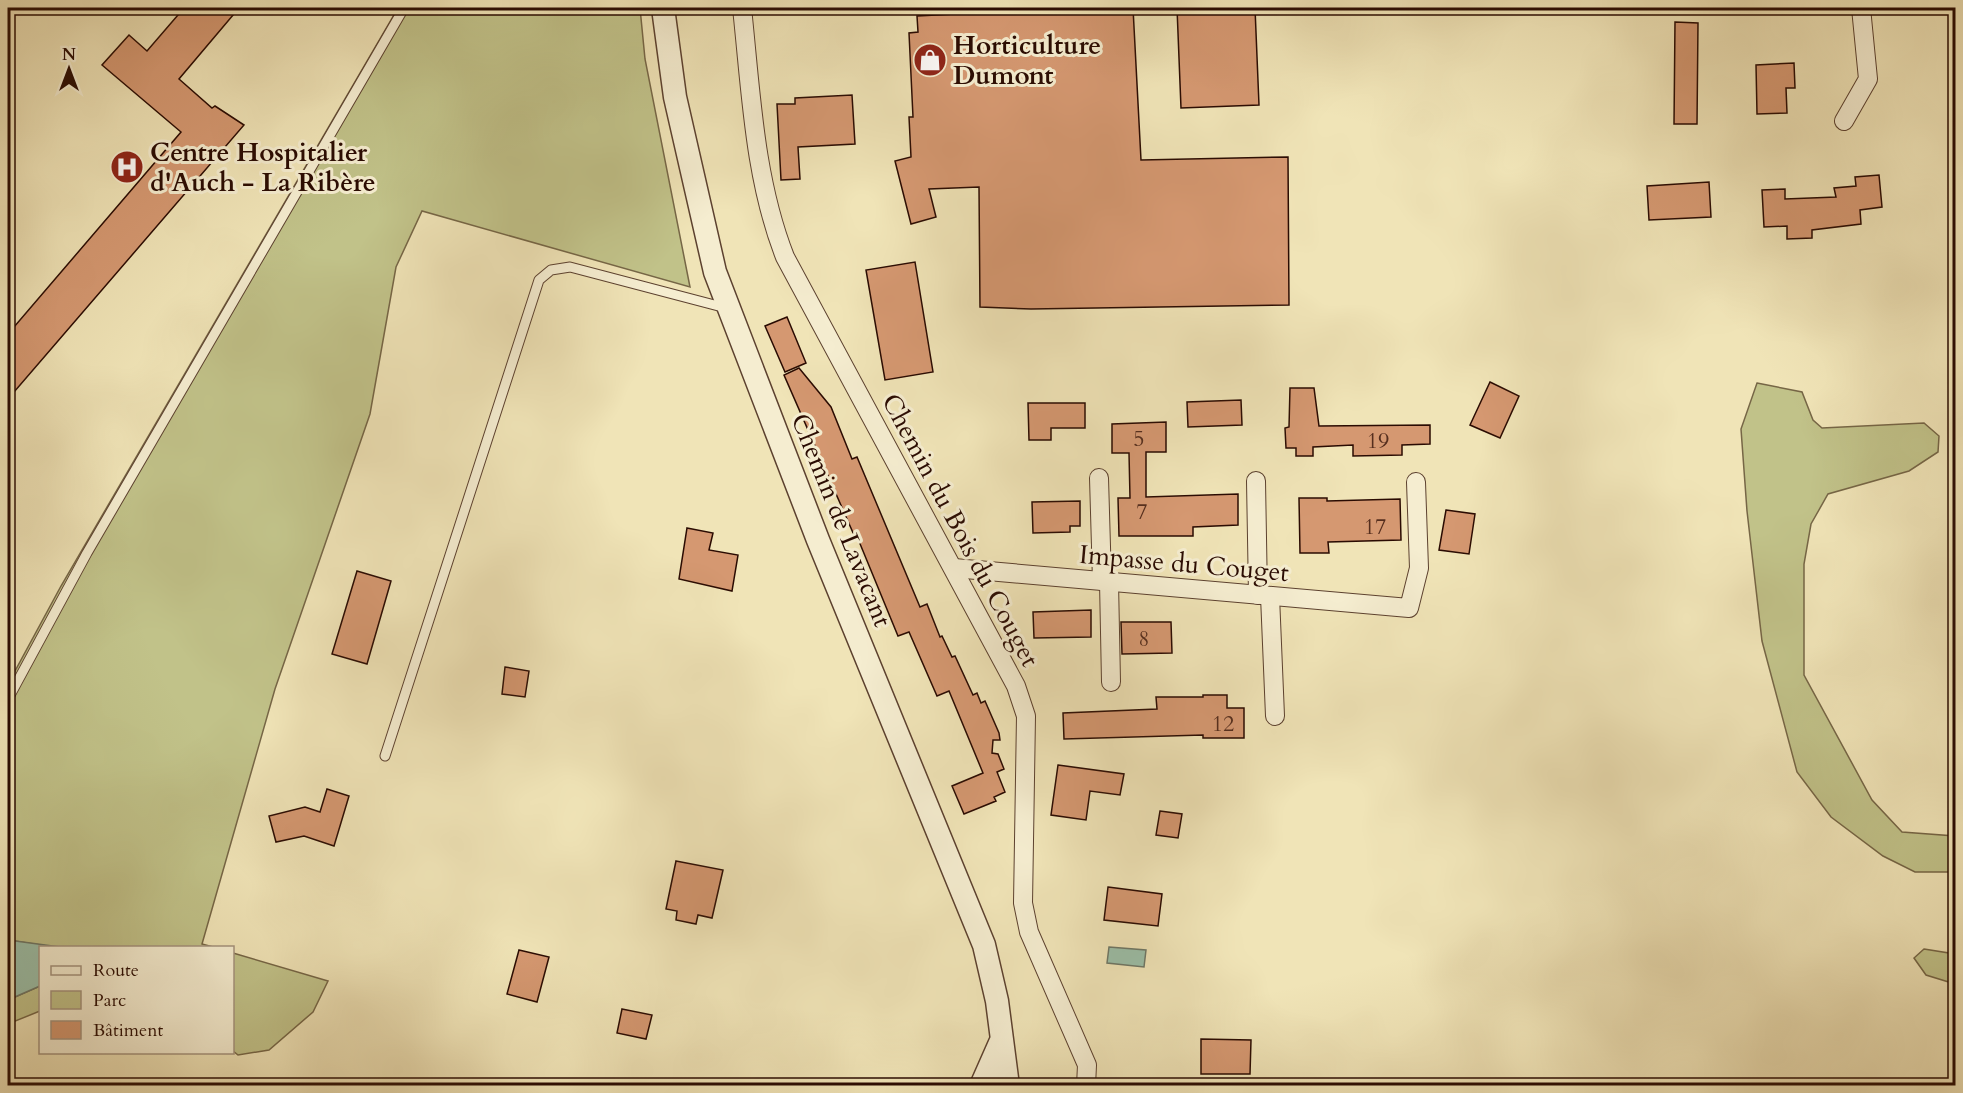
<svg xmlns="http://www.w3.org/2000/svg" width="1963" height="1093" font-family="Cardo,serif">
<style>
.green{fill:#c1c289;stroke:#766646;stroke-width:1.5}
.water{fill:#9bbfa8;stroke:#6e7766;stroke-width:1.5}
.building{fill:#d59871;stroke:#2a0b02;stroke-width:1.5}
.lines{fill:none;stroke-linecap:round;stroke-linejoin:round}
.service-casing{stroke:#5c412f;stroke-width:11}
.minor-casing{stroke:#5c412f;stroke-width:20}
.tertiary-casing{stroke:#5c412f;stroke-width:25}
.service{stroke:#f5edd0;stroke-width:9}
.minor{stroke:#f5edd0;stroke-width:18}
.tertiary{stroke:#f5edd0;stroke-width:22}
.labels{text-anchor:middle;stroke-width:6;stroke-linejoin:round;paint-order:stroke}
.number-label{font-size:22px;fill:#552e1e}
.poi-label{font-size:26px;font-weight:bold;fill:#2a0b02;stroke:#f5edd0;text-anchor:start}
.street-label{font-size:26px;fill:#2a0b02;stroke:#f5edd0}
</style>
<rect width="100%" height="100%" fill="#f0e4b7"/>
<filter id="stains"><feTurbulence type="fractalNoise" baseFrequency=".00333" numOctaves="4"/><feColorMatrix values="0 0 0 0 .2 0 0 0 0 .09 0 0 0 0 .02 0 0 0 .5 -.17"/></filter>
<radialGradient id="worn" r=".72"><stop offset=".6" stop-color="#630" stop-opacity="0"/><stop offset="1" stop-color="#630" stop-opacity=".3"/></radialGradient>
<g class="green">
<polygon points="398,8 640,8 645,59 690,287 422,211 396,267 370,414 275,689 202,944 213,947 60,948 8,940 8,684 61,586"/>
<polygon points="1757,383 1802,392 1813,420 1822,428 1924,423 1939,436 1938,452 1909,471 1828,494 1811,524 1804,564 1804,675 1872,800 1902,832 1955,836 1954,872 1915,872 1883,856 1831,817 1797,772 1762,641 1747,511 1741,429"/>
<polygon points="1924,949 1955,954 1955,984 1926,975 1914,958"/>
<polygon points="233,953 328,981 313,1012 269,1050 238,1055 233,1051"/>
<polygon points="40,986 40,1011 8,1024 8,1000"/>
</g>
<g class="water">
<polygon points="8,940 60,947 40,948 40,986 8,1000"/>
<polygon points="1109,947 1146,950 1144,967 1107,963"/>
</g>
<g class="building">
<polygon points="184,8 239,8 179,79 212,108 215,106 244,125 8,399 8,334 181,132 102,65 129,35 147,51"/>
<polygon points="1072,8 1133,8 1141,160 1288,157 1289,305 1031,309 980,307 979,187 929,189 936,217 911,224 895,161 911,157 909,117 913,117 909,33 918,32 917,16"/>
<polygon points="1177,8 1255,8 1259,105 1181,108"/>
<polygon points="1675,22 1698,23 1697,124 1674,124"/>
<polygon points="1794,63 1795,88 1786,88 1787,113 1757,114 1756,65"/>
<polygon points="852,95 855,144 798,147 800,179 781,180 777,104 795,104 795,98"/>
<polygon points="1879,175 1882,207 1860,210 1861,224 1812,230 1812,238 1787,239 1787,226 1764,227 1762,190 1785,189 1785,199 1836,197 1834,188 1856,186 1855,177"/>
<polygon points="1709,182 1711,217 1649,220 1647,186"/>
<polygon points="915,262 933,372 885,380 866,270"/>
<polygon points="787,317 806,363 785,372 765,326"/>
<polygon points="799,368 831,407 852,459 857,457 920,607 927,604 940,637 942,636 952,657 955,656 973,695 977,693 981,703 985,701 999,733 1000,740 993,740 992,753 998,754 1004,769 997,772 1005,792 994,797 996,801 964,814 952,786 983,773 949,691 937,696 909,632 898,636 856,534 854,535 784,375"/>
<polygon points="1490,382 1519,396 1500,438 1470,425"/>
<polygon points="1290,388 1314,388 1319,426 1430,425 1430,444 1402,445 1402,455 1353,456 1353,445 1313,447 1313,456 1296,456 1296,448 1286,448 1285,428 1289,427"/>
<polygon points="1241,400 1242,425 1188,427 1187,402"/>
<polygon points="1028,403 1085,403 1085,428 1051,428 1051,440 1029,440"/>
<polygon points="1166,422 1166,452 1146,452 1146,497 1238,494 1238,525 1193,527 1193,536 1119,536 1118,498 1130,498 1129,453 1112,453 1112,424"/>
<polygon points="1299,498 1327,498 1327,501 1400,499 1401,540 1328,542 1329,553 1300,553"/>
<polygon points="1080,501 1080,526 1070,526 1070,532 1033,533 1032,502"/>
<polygon points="1446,510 1475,514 1469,554 1439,550"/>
<polygon points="687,528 713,533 709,550 738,555 732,591 679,579"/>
<polygon points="357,571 391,581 367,664 332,654"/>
<polygon points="1091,610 1091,637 1034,638 1033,612"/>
<polygon points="1121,622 1171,622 1172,653 1122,654"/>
<polygon points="505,667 529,671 525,697 502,694"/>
<polygon points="1203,695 1227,695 1227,708 1244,708 1244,738 1203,738 1203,735 1064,739 1063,713 1157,709 1156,697 1203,697"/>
<polygon points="1058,765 1124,774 1120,795 1090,791 1086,820 1051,815"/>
<polygon points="327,789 349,796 334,846 304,836 276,842 269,816 305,807 320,812"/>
<polygon points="1160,811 1182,814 1178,838 1156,835"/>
<polygon points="676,861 723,870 712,918 698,915 696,924 676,920 677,911 666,909"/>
<polygon points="1108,887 1162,894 1158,926 1104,920"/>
<polygon points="519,950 549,957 537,1002 507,994"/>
<polygon points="622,1009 652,1015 646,1039 617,1033"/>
<polygon points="1201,1039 1251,1040 1250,1074 1201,1074"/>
</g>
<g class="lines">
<g class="service-casing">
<g id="service">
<polyline points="8,699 87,553 404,8"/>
<polyline points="385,756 539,280 551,270 570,267 726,308"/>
</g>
</g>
<g class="minor-casing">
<g id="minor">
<path d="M 742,8 C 751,91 754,178 785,257 L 1016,686 L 1026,716 L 1023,903 L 1029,932 L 1087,1065 L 1086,1086"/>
<polyline points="1844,121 1868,79 1861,8"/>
<polyline points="1099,478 1102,581"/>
<polyline points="1256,481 1258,595"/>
<polyline points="954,568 1409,608 1419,568 1416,482"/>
<polyline points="1109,582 1111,682"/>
<polyline points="1270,596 1275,716"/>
</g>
</g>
<g class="tertiary-casing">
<g id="tertiary">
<polyline points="663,8 675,97 715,272 818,540 984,945 997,1001 1008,1086"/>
<polyline points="981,1086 1000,1043"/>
</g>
</g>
<use href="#service" class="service"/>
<use href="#minor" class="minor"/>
<use href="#tertiary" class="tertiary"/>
</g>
<defs>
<g id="shop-disc" transform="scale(1.725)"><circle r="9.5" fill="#8f2418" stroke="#f5edd0"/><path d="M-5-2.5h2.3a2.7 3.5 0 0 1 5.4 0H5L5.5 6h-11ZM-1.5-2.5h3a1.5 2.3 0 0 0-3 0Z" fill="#fff"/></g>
<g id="hospital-disc" transform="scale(1.725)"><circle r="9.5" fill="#8f2418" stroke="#f5edd0"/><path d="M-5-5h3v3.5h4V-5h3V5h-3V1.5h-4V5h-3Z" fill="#fff"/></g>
</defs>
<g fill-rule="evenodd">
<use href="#shop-disc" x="930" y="60"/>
<use href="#hospital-disc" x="127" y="167"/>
</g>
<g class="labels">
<g class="number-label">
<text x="1139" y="446">5</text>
<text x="1378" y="448">19</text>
<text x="1142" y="519">7</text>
<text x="1375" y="534">17</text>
<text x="1144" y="646">8</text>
<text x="1223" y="731">12</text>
</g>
<g class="poi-label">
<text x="953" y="54">Horticulture<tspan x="953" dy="30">Dumont</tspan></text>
<text x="150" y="161">Centre Hospitalier<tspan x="150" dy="30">d'Auch - La Ribère</tspan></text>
</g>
<g class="street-label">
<text transform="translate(842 520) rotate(68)" y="9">Chemin de Lavacant</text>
<text transform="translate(961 530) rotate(62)" y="9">Chemin du Bois du Couget</text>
<text transform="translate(1184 563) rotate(5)" y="9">Impasse du Couget</text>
</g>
</g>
<rect width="1963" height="1093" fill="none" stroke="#f0e4b7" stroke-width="30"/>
<rect x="9" y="9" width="1945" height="1075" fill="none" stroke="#2a0b02" stroke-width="3"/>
<rect x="15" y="15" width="1933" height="1063" fill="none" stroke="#2a0b02" stroke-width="1.5"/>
<rect x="39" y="946" width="195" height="108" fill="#f5edd0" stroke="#a4937e" stroke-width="1.5"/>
<rect x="51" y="966" width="30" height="9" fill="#f5edd0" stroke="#a4937e" stroke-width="1.5"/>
<text x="93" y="976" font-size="18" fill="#2a0b02">Route</text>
<rect x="51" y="991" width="30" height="18" fill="#c1c289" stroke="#a4937e" stroke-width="1.5"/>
<text x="93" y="1006" font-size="18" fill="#2a0b02">Parc</text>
<rect x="51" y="1021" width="30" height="18" fill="#d59871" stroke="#a4937e" stroke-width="1.5"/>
<text x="93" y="1036" font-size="18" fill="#2a0b02">Bâtiment</text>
<g transform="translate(69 69)" stroke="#f5edd0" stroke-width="4.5" paint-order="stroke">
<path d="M0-4.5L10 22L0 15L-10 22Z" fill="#2a0b02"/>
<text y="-9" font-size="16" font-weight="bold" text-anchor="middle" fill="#2a0b02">N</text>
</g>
<rect width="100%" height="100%" filter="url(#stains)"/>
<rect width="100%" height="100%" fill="url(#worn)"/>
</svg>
